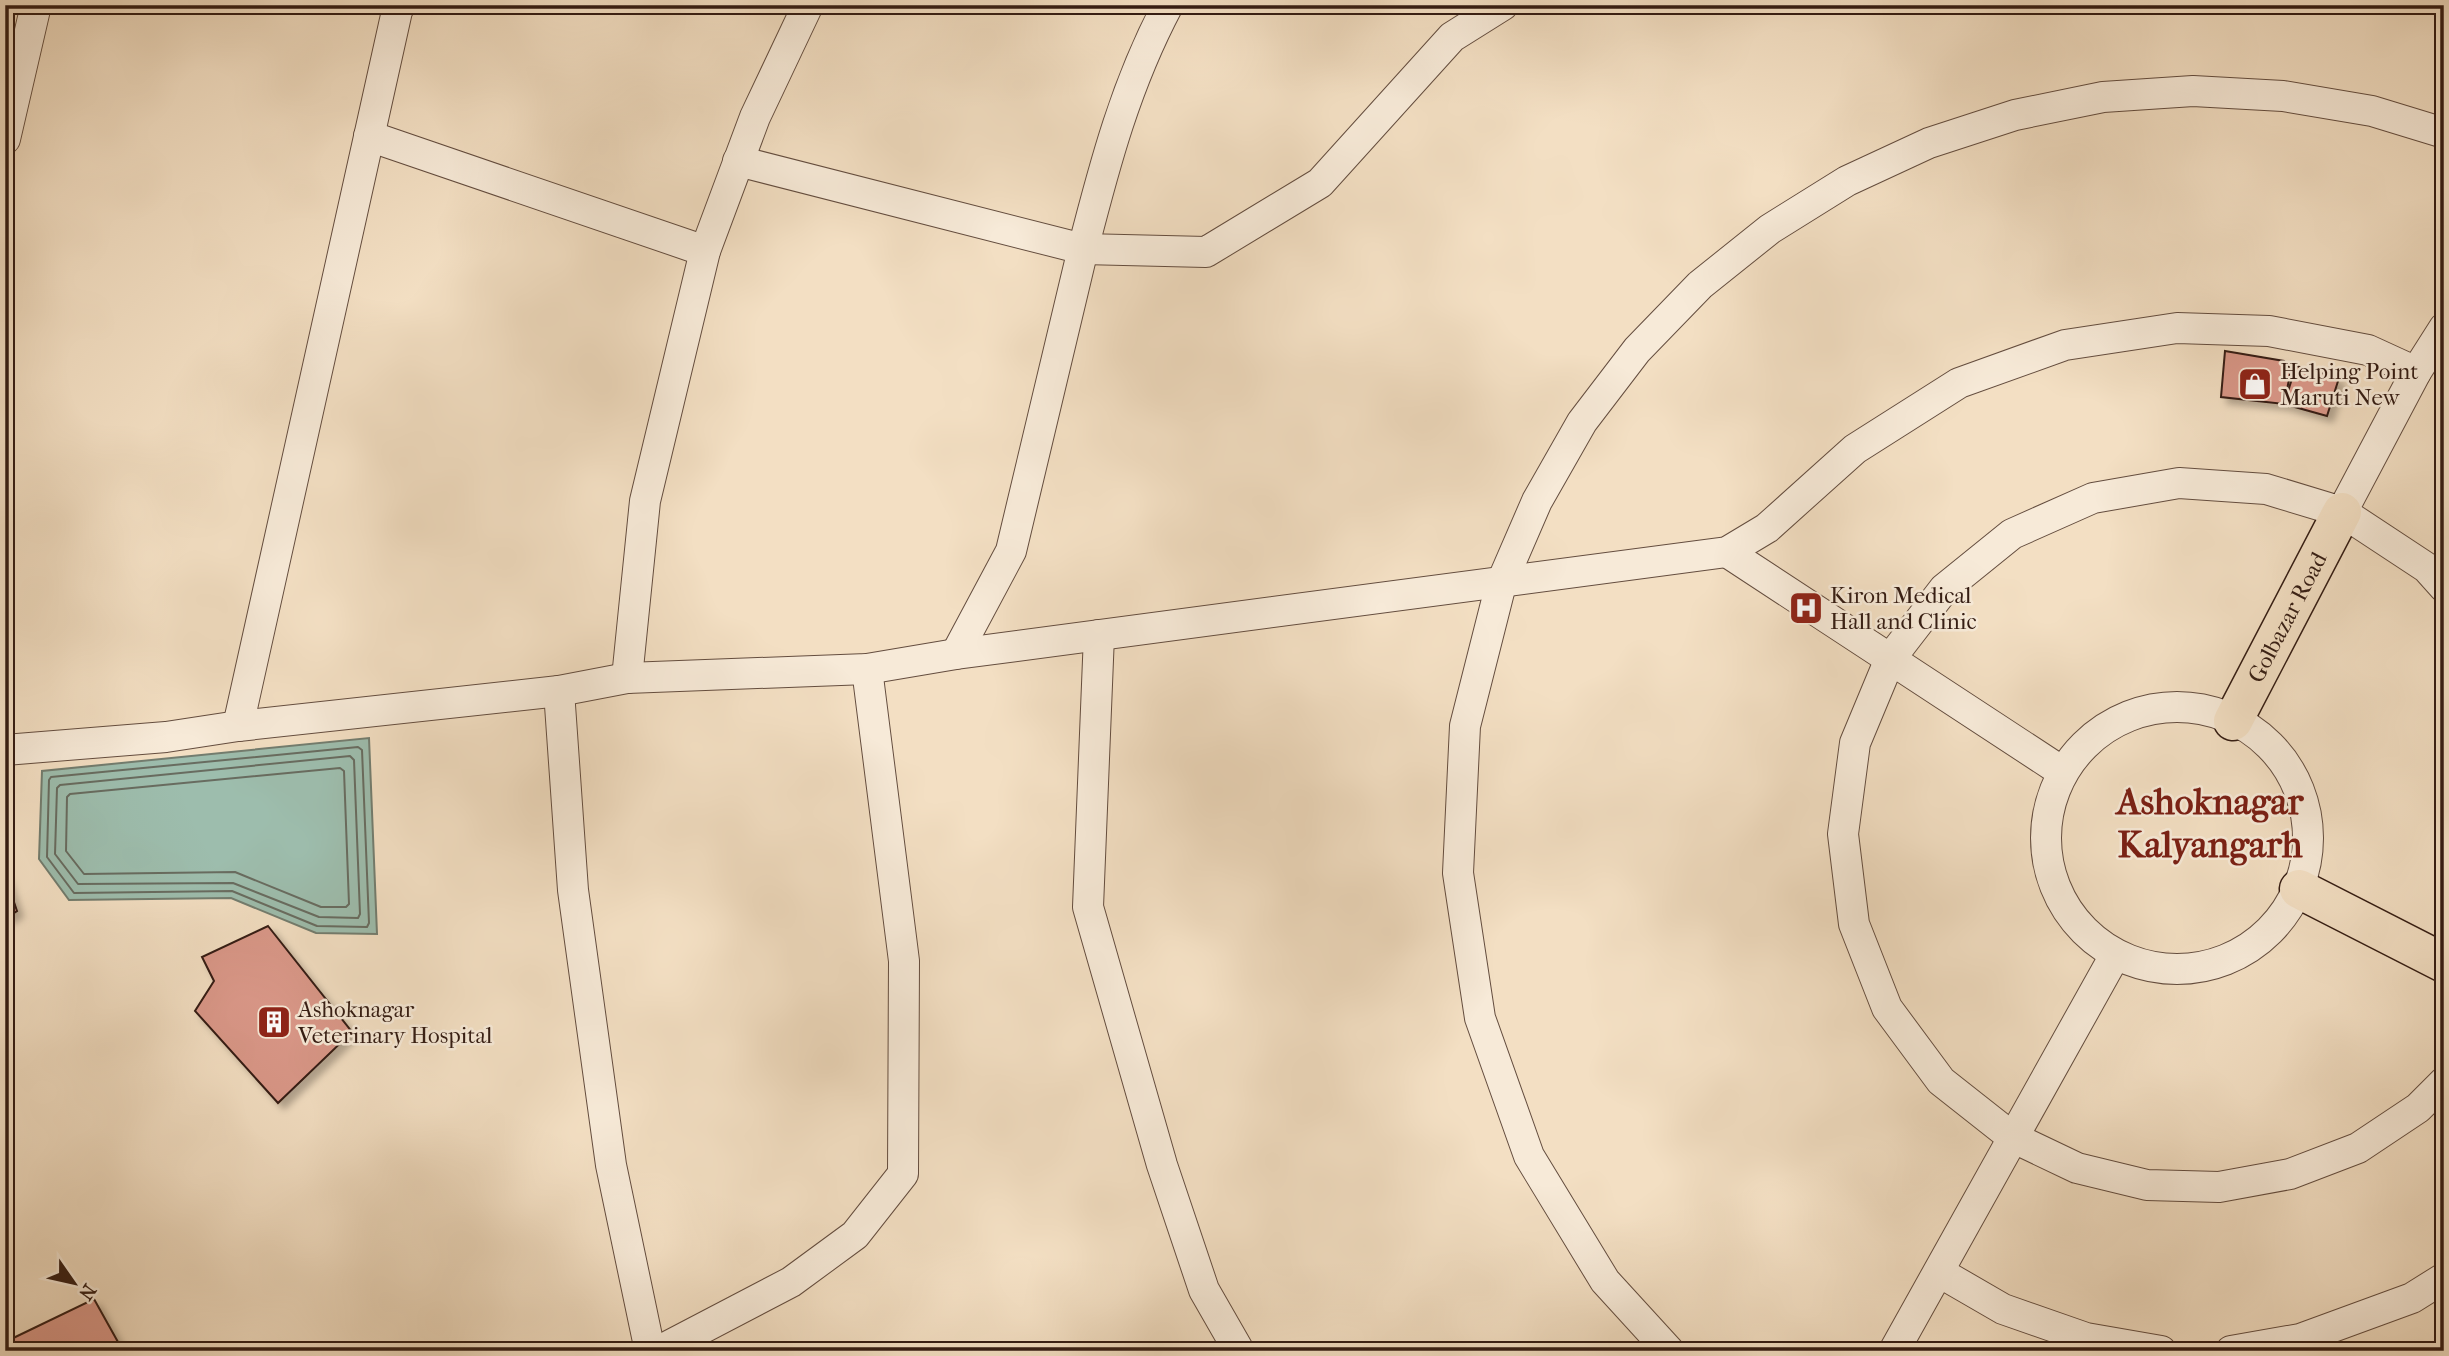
<svg xmlns="http://www.w3.org/2000/svg" width="2449" height="1356" font-family="'IM FELL French Canon',serif">
<style>
.water{fill:#9dbdad;stroke:#737d6f;stroke-width:2}
.lines{fill:none;stroke-linecap:round;stroke-linejoin:round}
.shore{stroke:#686c60;stroke-width:2}
.building{fill:#da9889;stroke:#341c13;stroke-width:2;filter:url(#shadow)}
.street-casing{stroke:#644d3f;stroke-width:32}
.primary-casing{stroke:#341c13;stroke-width:41}
.street{stroke:#f7ead8;stroke-width:30}
.primary{stroke:#f3dfc3;stroke-width:38}
.labels{text-anchor:middle;stroke-width:5;stroke-linejoin:round;paint-order:stroke}
.poi-label{font-size:23px;fill:#341c13;stroke:#f7ead8;text-anchor:start}
.street-label{font-size:23px;fill:#341c13;stroke:#f7ead8}
.town-label{font-size:37px;font-weight:bold;fill:#7a1f14;stroke:#f7ead8}
</style>
<defs>
<filter id="shadow"><feDropShadow dx="6" dy="6" stdDeviation="3.5" flood-color="#0004"/></filter>
</defs>
<rect width="100%" height="100%" fill="#f3dfc3"/>
<filter id="stains"><feTurbulence type="fractalNoise" baseFrequency=".00286" numOctaves="4"/><feColorMatrix values="0 0 0 0 .2 0 0 0 0 .09 0 0 0 0 .02 0 0 0 .5 -.17"/></filter>
<radialGradient id="worn" r=".72"><stop offset=".6" stop-color="#630" stop-opacity="0"/><stop offset="1" stop-color="#630" stop-opacity=".3"/></radialGradient>
<polygon class="water" points="369,738 377,934 316,933 231,898 69,900 39,859 42,771"/>
<g class="lines">
<g class="shore">
<polygon points="358,747 362,750 369,923 367,927 317,926 232,891 74,893 47,857 49,780 51,777"/>
<polygon points="350,756 354,760 360,914 358,918 319,917 233,883 78,884 55,854 57,788 60,785"/>
<polygon points="340,768 344,771 349,904 346,907 321,907 235,872 84,874 66,851 67,797 70,794"/>
</g>
</g>
<g class="building">
<polygon points="2225,351 2284,361 2291,370 2284,404 2221,397"/>
<polygon points="2296,366 2339,378 2327,416 2284,404"/>
<polygon points="5,875 17,911 5,919"/>
<polygon points="268,926 352,1032 278,1103 195,1011 214,981 202,957"/>
<polygon points="94,1299 123,1351 5,1351 5,1342"/>
</g>
<g class="lines">
<g class="street-casing">
<g id="street">
<path d="M 1168,5 C 1126,84 1105,163 1083,249 L 1206,252 L 1320,183 L 1452,37 L 1503,5"/>
<polyline points="369,136 705,251"/>
<polyline points="5,139 36,5"/>
<polyline points="738,161 1083,249 1011,551 956,654"/>
<polyline points="2342,512 2416,372 2444,328"/>
<polyline points="1727,552 2061,771"/>
<polyline points="2444,587 2427,568 2342,512 2266,489 2179,483 2093,498 2012,534 1944,589 1890,659 1855,743 1843,834 1854,924 1887,1008 1941,1081 2012,1137 2077,1168 2147,1185 2219,1187 2290,1174 2358,1148 2418,1108 2444,1082"/>
<polyline points="1099,635 1088,907 1162,1165 1204,1290 1239,1351"/>
<polyline points="627,678 645,501 705,251 755,117 808,5"/>
<polyline points="559,691 573,890 611,1165 650,1351"/>
<circle cx="2177" cy="838" r="131"/>
<polyline points="238,726 397,11 400,5"/>
<polyline points="5,750 166,737 238,726 559,691 627,678 867,669 956,654 1727,552 1767,528 1855,449 1959,383 2065,345 2177,328 2269,331 2368,350 2416,372"/>
<polyline points="1939,1272 2003,1309 2086,1338 2161,1351"/>
<polyline points="659,1351 791,1282 855,1235 903,1174 904,961 867,669"/>
<polyline points="1669,1351 1605,1281 1529,1156 1480,1018 1458,873 1465,726 1501,584 1537,501 1582,422 1637,350 1700,285 1770,229 1847,181 1929,143 2015,115 2103,97 2193,91 2283,96 2372,111 2444,133"/>
<polyline points="1894,1351 2114,957"/>
<polyline points="2231,1351 2300,1339 2412,1298 2444,1278"/>
</g>
</g>
<g class="primary-casing">
<g id="primary">
<path id="s1" d="M 2233,721 L 2342,512"/>
<polyline points="2299,889 2444,963"/>
</g>
</g>
<use href="#street" class="street"/>
<use href="#primary" class="primary"/>
</g>
<defs>
<g id="shop-square" transform="scale(1.75)"><rect x="-9" y="-9" width="18" height="18" rx="4" fill="#8f2418" stroke="#f7ead8"/><path d="M-5-2.5h2.3a2.7 3.5 0 0 1 5.4 0H5L5.5 6h-11ZM-1.5-2.5h3a1.5 2.3 0 0 0-3 0Z" fill="#fff"/></g>
<g id="hospital-square" transform="scale(1.75)"><rect x="-9" y="-9" width="18" height="18" rx="4" fill="#8f2418" stroke="#f7ead8"/><path d="M-5-5h3v3.5h4V-5h3V5h-3V1.5h-4V5h-3Z" fill="#fff"/></g>
<g id="building-square" transform="scale(1.75)"><rect x="-9" y="-9" width="18" height="18" rx="4" fill="#8f2418" stroke="#f7ead8"/><path d="M-4-6H4V6H1V3H-1V6H-4ZM-2.5-4.3h1.7v1.8h-1.7ZM.8-4.3h1.7v1.8H.8ZM-2.5-1h1.7V.8h-1.7ZM.8-1h1.7V.8H.8Z" fill="#fff"/></g>
</defs>
<g fill-rule="evenodd">
<use href="#shop-square" x="2255" y="384"/>
<use href="#hospital-square" x="1806" y="608"/>
<use href="#building-square" x="274" y="1022"/>
</g>
<g class="labels">
<g class="poi-label">
<text x="2280" y="379">Helping Point<tspan x="2280" dy="26">Maruti New</tspan></text>
<text x="1830" y="603">Kiron Medical<tspan x="1830" dy="26">Hall and Clinic</tspan></text>
<text x="298" y="1017">Ashoknagar<tspan x="298" dy="26">Veterinary Hospital</tspan></text>
</g>
<g class="street-label">
<text dy="8" stroke="none"><textPath href="#s1" startOffset="117">Golbazar Road</textPath></text>
</g>
<g class="town-label">
<text x="2210" y="814">Ashoknagar<tspan x="2210" dy="43">Kalyangarh</tspan></text>
</g>
</g>
<rect width="2449" height="1356" fill="none" stroke="#f3dfc3" stroke-width="28"/>
<rect x="7" y="7" width="2435" height="1342" fill="none" stroke="#341c13" stroke-width="3.5"/>
<rect x="14" y="14" width="2421" height="1328" fill="none" stroke="#341c13" stroke-width="2"/>
<g transform="translate(74 1283) rotate(124)" stroke="#f7ead8" stroke-width="5" paint-order="stroke">
<path d="M0-5L12 26L0 18L-12 26Z" fill="#341c13"/>
<text y="-10" font-size="19" font-weight="bold" text-anchor="middle" fill="#341c13">N</text>
</g>
<rect width="100%" height="100%" filter="url(#stains)"/>
<rect width="100%" height="100%" fill="url(#worn)"/>
</svg>
